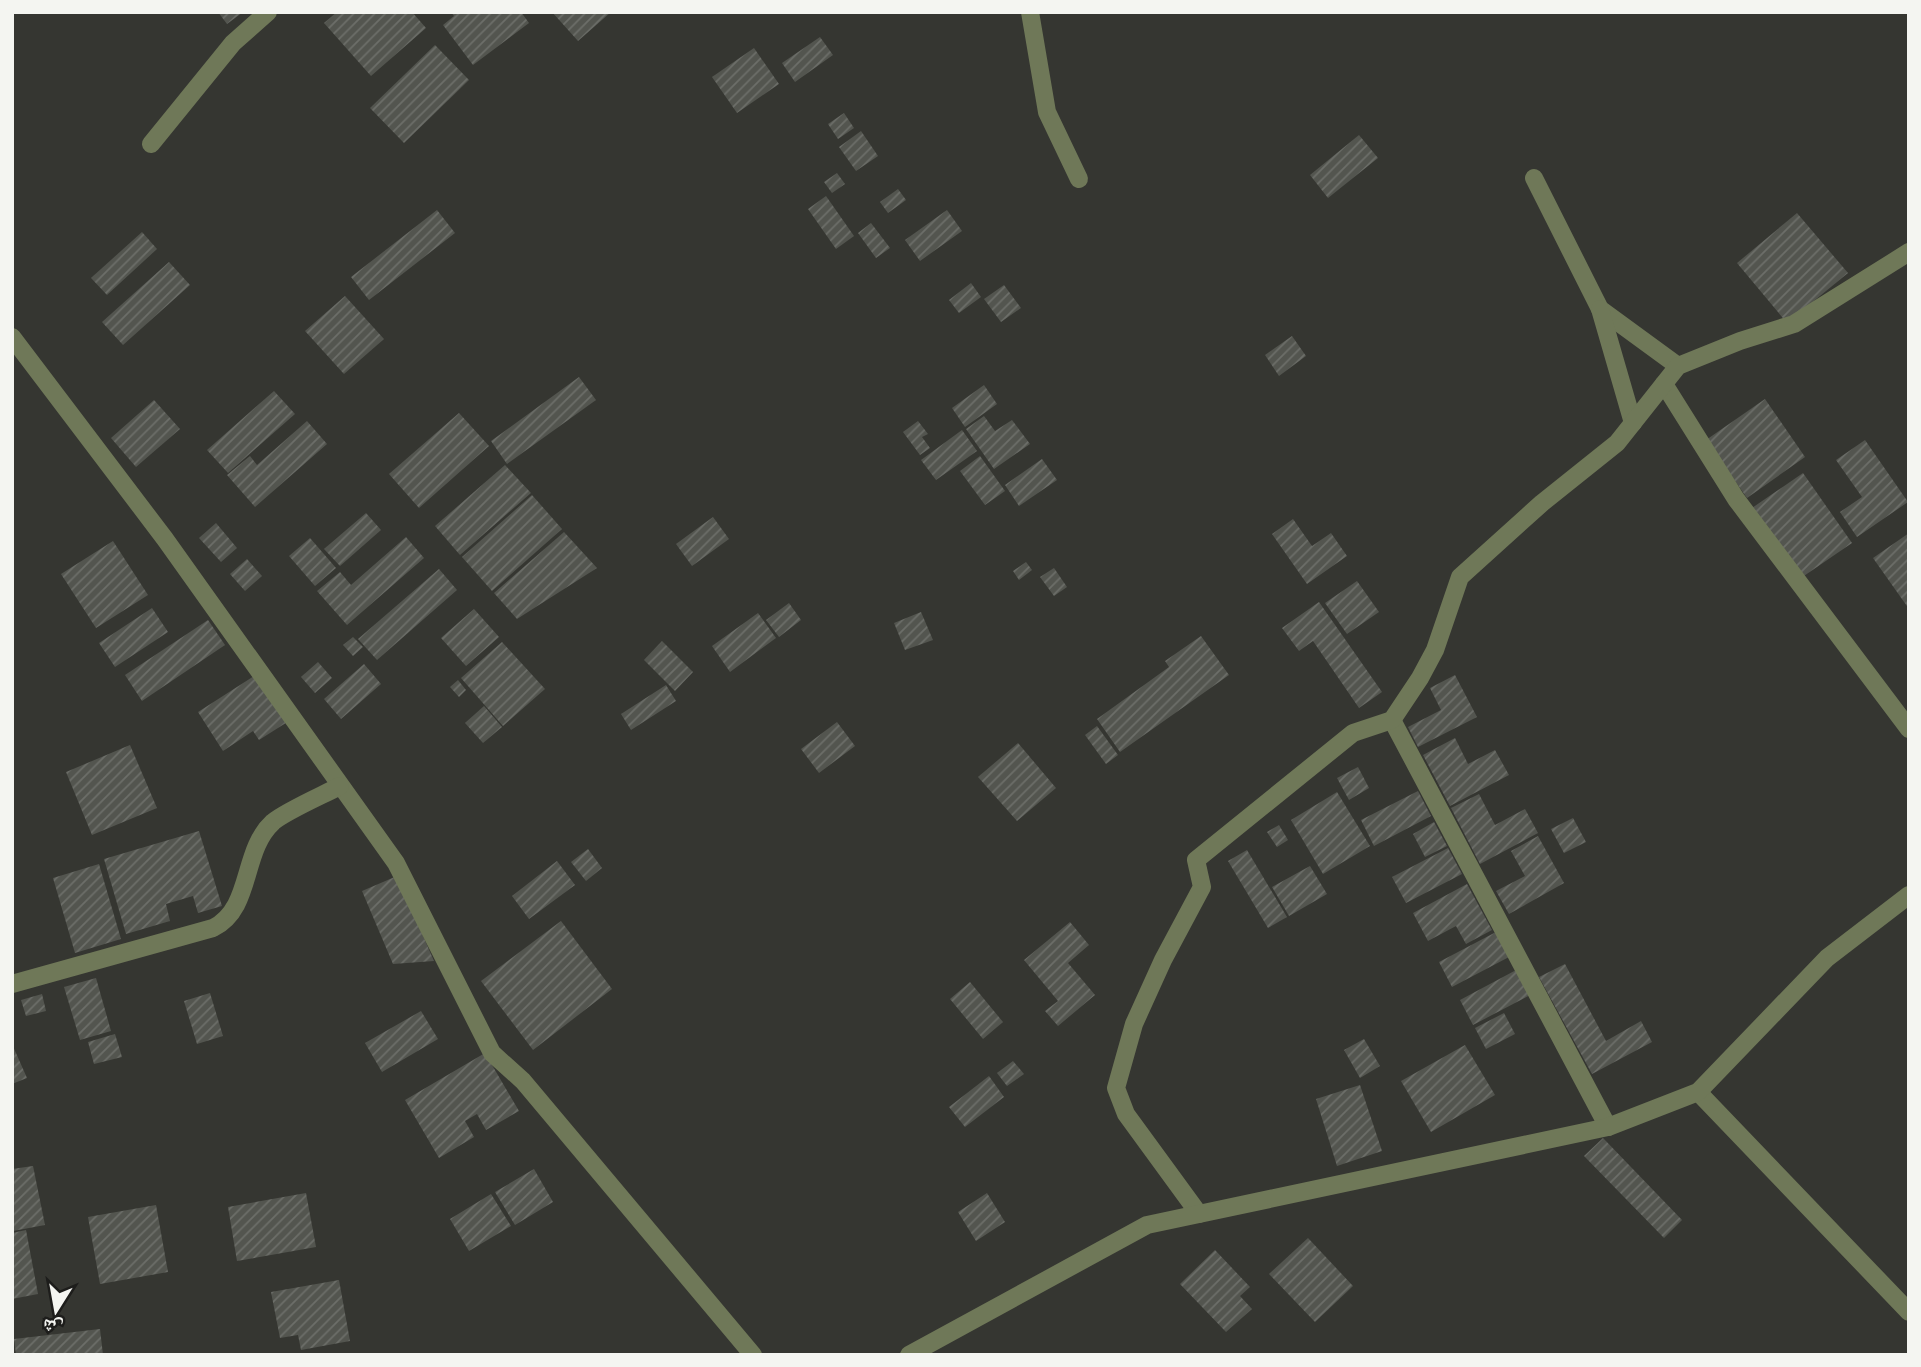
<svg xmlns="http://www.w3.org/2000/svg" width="1921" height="1367" font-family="'Source Sans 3','Noto Naskh Arabic',sans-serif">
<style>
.building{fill:url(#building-hatch)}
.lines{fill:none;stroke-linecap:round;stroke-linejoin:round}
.minor{stroke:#6f7858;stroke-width:18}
</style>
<defs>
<pattern id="building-hatch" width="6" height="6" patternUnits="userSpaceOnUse" patternTransform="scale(1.75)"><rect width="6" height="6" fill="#53554f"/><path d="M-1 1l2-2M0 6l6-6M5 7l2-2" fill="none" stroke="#6c6e69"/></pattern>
</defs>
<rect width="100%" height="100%" fill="#353631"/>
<g class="building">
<polygon points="218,12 243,12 227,24"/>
<polygon points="337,12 412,12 426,28 371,76 324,23"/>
<polygon points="451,12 521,12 529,23 473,65 443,25 454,16"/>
<polygon points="552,12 611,12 578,41"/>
<polygon points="820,37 833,55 795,82 782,63"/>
<polygon points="435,45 469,80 404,143 370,108"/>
<polygon points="754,48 779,84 737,113 712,77"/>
<polygon points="844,113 854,128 838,139 828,124"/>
<polygon points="861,131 878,156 856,171 839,147"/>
<polygon points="1359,135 1378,158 1328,198 1310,175"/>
<polygon points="837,173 845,184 832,193 824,182"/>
<polygon points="898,189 906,200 888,213 880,202"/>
<polygon points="826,196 854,236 836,249 808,209"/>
<polygon points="437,210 455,233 369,300 351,277"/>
<polygon points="947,210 962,231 920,261 905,240"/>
<polygon points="1797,213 1848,273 1787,323 1737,263"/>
<polygon points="871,223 890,248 876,258 858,233"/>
<polygon points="142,232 157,249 107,295 91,278"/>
<polygon points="169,262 190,285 123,345 102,322"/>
<polygon points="971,283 981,297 959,313 949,300"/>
<polygon points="1004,285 1021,308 1001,322 984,299"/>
<polygon points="345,296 384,339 344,374 305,331"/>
<polygon points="1292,336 1306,356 1279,376 1265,355"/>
<polygon points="579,377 596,400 507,464 491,441"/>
<polygon points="984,385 997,404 965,427 952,408"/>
<polygon points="274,391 295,414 228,473 207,450"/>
<polygon points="1765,399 1805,457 1747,498 1706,440"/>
<polygon points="154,400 180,429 136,467 111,438"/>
<polygon points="459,413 489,446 419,508 389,474"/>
<polygon points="984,416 995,431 1012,420 1030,444 994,469 966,429"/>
<polygon points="307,421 327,444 255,507 227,475 250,456 257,465"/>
<polygon points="918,421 928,434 922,437 930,448 920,455 903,432"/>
<polygon points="962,430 977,451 936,480 921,460"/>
<polygon points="1865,440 1908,502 1857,537 1840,512 1862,497 1836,460"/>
<polygon points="980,456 1005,491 985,505 960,471"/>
<polygon points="1042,459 1057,480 1019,506 1005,485"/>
<polygon points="505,465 531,493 460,555 435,526"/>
<polygon points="1803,473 1852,543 1798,580 1749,510"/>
<polygon points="532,495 562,529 492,591 462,557"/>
<polygon points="366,513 381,530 340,566 324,549"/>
<polygon points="713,517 729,539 692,566 676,544"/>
<polygon points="1293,519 1312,546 1331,533 1347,556 1307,584 1272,534"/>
<polygon points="216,523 237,548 221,562 199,538"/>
<polygon points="564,532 597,568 517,619 494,593"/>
<polygon points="1909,533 1909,609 1873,558"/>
<polygon points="406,537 424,558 347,625 317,591 340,572 351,585"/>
<polygon points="310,538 336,568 315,586 289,556"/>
<polygon points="113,541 148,595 96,628 61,574"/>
<polygon points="247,559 262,576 245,591 230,574"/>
<polygon points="1026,562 1032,570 1019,580 1013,571"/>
<polygon points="1054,568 1067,587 1054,596 1040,577"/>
<polygon points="439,569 457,590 377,660 358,639"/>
<polygon points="1357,581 1379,612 1347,634 1325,603"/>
<polygon points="1319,602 1382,692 1359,708 1313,641 1299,651 1282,628"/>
<polygon points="789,603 801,620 779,637 766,620"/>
<polygon points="152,608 168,632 115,667 99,643"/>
<polygon points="474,609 499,637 466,666 441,638"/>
<polygon points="921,612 933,640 905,650 894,623"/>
<polygon points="758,613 776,638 730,672 712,646"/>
<polygon points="208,620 225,645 142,701 125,675"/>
<polygon points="1201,636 1229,675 1120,752 1097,719 1169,667 1165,661"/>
<polygon points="353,637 363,647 353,656 343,645"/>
<polygon points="662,641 693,672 675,691 644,660"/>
<polygon points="502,642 545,689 503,726 461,678"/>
<polygon points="318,662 332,678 315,693 301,677"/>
<polygon points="364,664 381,684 341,719 324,699"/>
<polygon points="257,674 289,721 259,740 253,731 223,751 198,712"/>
<polygon points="1455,675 1477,717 1418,747 1408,727 1441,710 1430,688"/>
<polygon points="458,680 466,690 459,697 450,687"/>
<polygon points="666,685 676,701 631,730 621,714"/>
<polygon points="484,706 502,727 483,743 465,723"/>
<polygon points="837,722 855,746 819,773 801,749"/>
<polygon points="1097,726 1118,755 1106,764 1085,735"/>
<polygon points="1455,738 1468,764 1495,750 1509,775 1450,806 1423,755"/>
<polygon points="1018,743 1056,788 1017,821 978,777"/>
<polygon points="130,745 157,808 92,835 66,772"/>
<polygon points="1358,767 1369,788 1349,800 1337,778"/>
<polygon points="1418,791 1431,816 1374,846 1361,820"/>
<polygon points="1337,792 1370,846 1323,874 1291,820"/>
<polygon points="1479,794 1495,825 1525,809 1538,833 1480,864 1451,808"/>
<polygon points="1573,818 1586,842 1564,853 1551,829"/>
<polygon points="1434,822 1447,846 1425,857 1413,834"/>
<polygon points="1279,825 1288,840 1277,847 1267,832"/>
<polygon points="199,831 222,906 198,913 193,896 166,904 170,921 126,934 104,859"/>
<polygon points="1538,836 1564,883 1509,914 1496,891 1525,876 1511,851"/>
<polygon points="1448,848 1462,874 1406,903 1392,877"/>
<polygon points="588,849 602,868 586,881 571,862"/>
<polygon points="1247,850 1287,917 1268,928 1228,861"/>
<polygon points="557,861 575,885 529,919 512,896"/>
<polygon points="99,864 121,939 75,953 53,878"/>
<polygon points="1310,866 1327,894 1289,916 1272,887"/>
<polygon points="397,876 434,961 393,964 362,891"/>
<polygon points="1467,884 1492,930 1466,944 1456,926 1428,941 1413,913"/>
<polygon points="561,921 612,989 533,1050 481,981"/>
<polygon points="1070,922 1089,945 1068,963 1095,995 1058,1026 1045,1011 1058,1001 1024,960"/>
<polygon points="1496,932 1509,957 1452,987 1439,962"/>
<polygon points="1565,964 1606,1041 1641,1021 1652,1042 1592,1074 1539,977"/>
<polygon points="1518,969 1532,994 1473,1025 1460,1000"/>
<polygon points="96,978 111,1031 80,1040 64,987"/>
<polygon points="970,982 1003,1022 983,1039 950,999"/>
<polygon points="210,993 223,1036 197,1044 184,1001"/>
<polygon points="42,994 46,1011 26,1016 21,1000"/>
<polygon points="421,1011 438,1039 382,1072 365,1043"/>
<polygon points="1504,1013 1515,1034 1486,1049 1475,1028"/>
<polygon points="115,1034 122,1057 94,1064 88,1042"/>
<polygon points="1364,1039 1380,1066 1360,1078 1344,1050"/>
<polygon points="12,1044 27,1078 12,1084"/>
<polygon points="1465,1045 1495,1095 1431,1132 1401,1081"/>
<polygon points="485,1053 519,1111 486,1130 477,1114 465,1121 474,1137 439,1158 405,1100"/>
<polygon points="1013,1061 1024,1074 1007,1086 997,1073"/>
<polygon points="989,1076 1004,1097 965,1127 949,1107"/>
<polygon points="1360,1085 1382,1151 1337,1166 1316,1099"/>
<polygon points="1603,1138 1682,1220 1664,1238 1584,1156"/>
<polygon points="33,1166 45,1225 13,1231 12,1169"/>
<polygon points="534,1169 553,1202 515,1225 495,1192"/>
<polygon points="306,1193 316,1247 237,1261 228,1207"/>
<polygon points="987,1193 1005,1222 976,1241 958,1212"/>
<polygon points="491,1194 511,1226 469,1251 450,1219"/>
<polygon points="156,1205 168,1272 100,1284 88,1217"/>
<polygon points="26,1230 38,1294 12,1299 12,1233"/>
<polygon points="1308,1238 1353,1286 1315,1322 1269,1274"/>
<polygon points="1215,1250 1250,1287 1240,1296 1252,1309 1226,1332 1180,1284"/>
<polygon points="339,1280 350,1341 301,1350 298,1335 280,1338 271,1292"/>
<polygon points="100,1329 103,1355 16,1355 14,1339"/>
</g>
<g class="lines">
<g class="minor">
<polyline points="1030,12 1047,112 1079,179"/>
<polyline points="151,144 233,43 268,12"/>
<polyline points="1534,178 1600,309 1678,366"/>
<polyline points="1600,309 1633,423"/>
<polyline points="12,337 165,539 396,863 492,1053 523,1081 753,1355"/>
<polyline points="1664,384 1736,499 1909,729"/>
<polyline points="1392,720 1608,1127"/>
<path d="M 12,984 L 213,928 C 253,908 241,851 273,822 C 286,811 323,795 340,786"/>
<polyline points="1698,1092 1909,1312"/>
<polyline points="1199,1214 1126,1114 1116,1088 1134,1024 1163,960 1202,887 1196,860 1353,733 1392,720 1420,678 1435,650 1460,577 1542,503 1617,443 1678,366 1740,341 1794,324 1909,252"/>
<polyline points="909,1355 1147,1225 1608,1127 1698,1092 1827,958 1909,895"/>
</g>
</g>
<rect width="1921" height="1367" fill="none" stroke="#f4f5f1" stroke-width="28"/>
<g transform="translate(56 1311) rotate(191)" stroke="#1d1d1b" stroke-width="5" paint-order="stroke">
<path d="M0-5L12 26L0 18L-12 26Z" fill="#f4f5f1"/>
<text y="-10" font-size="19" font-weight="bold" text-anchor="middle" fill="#f4f5f1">ش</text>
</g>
</svg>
